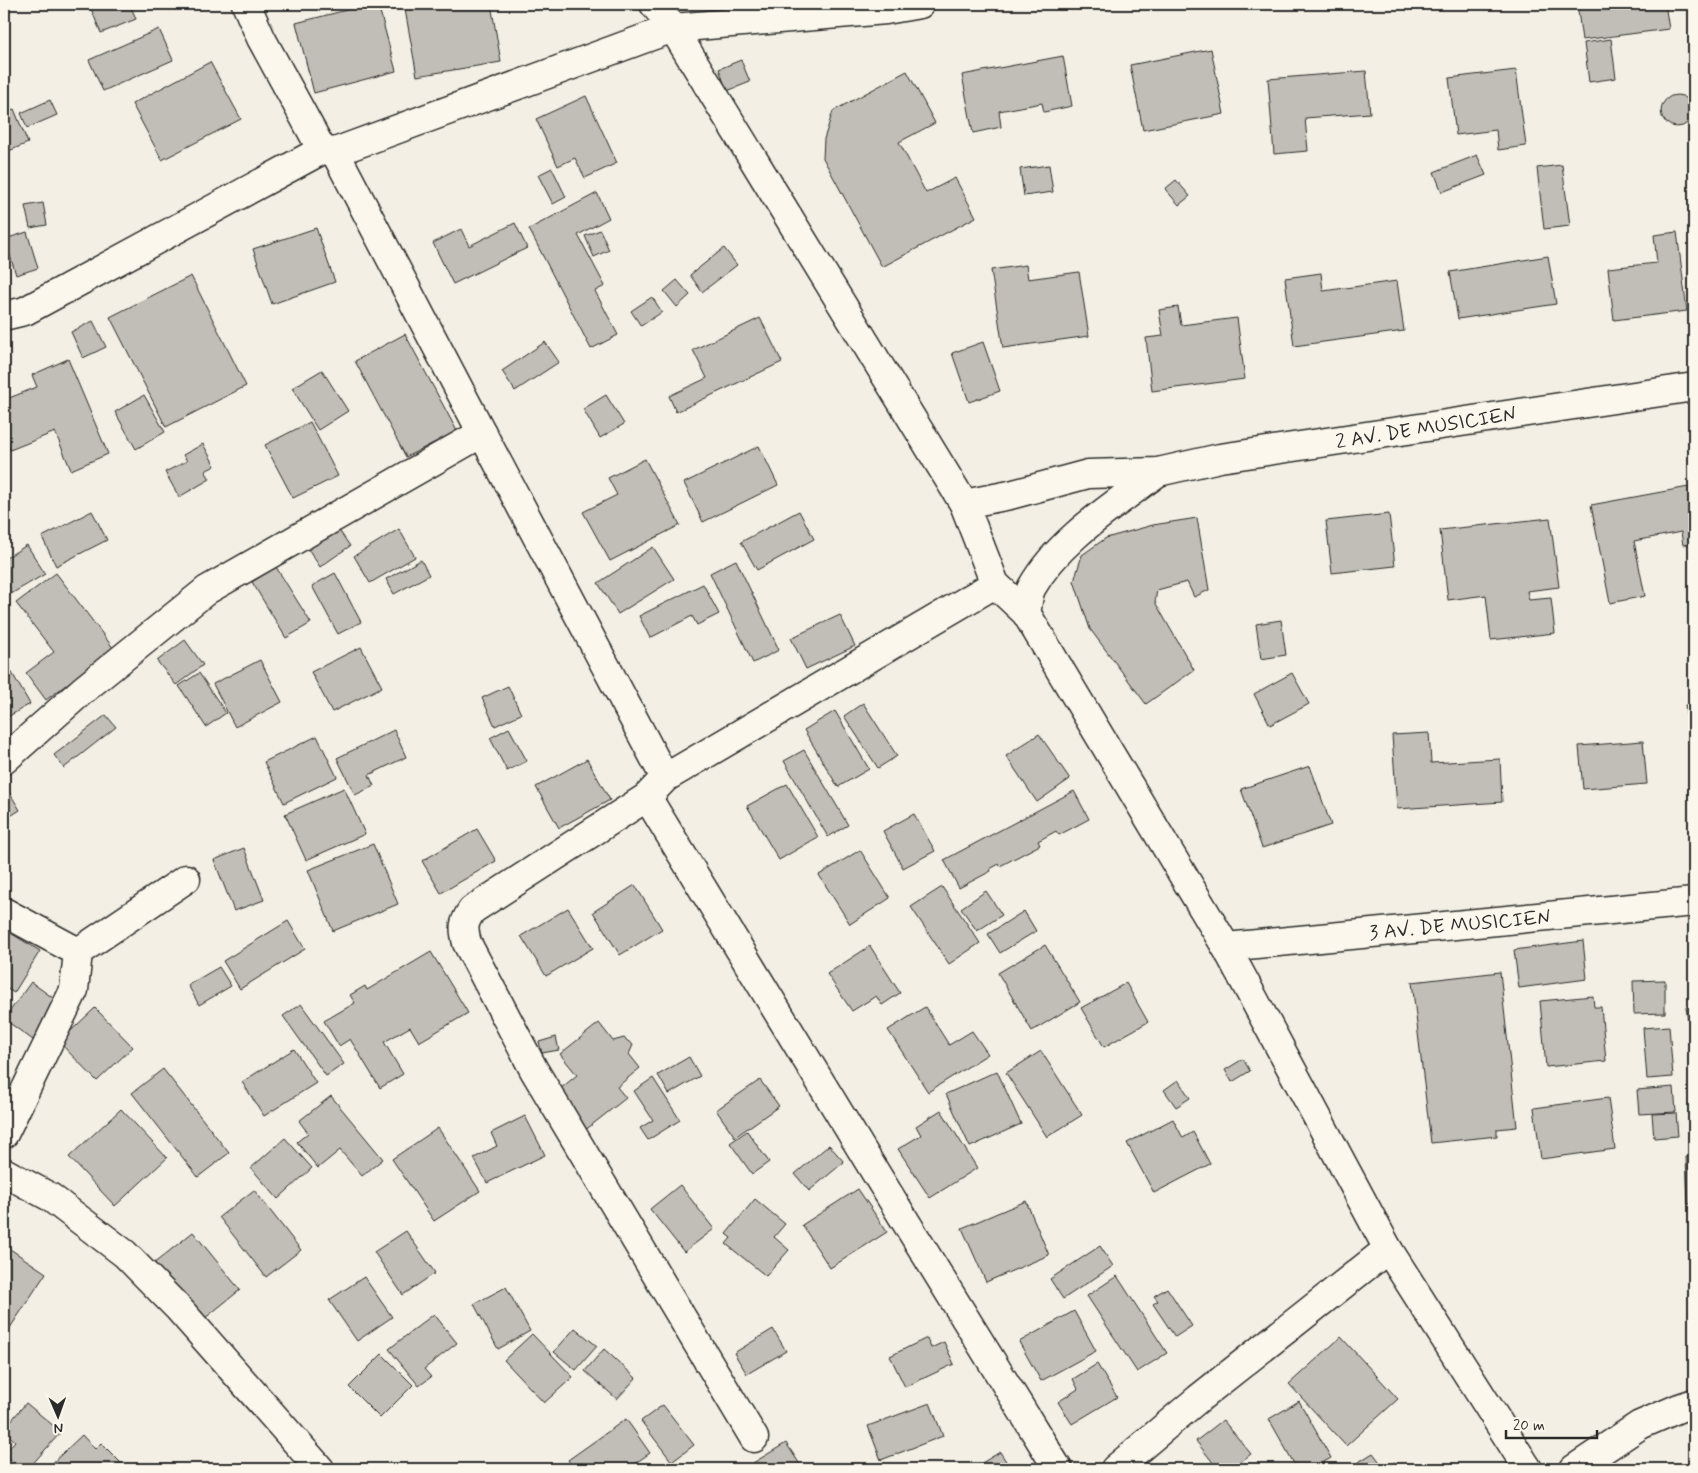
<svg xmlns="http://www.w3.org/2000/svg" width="1698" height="1473" font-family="Mynerve,sans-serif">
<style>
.building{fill:#c0beb6;stroke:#2b2b2b}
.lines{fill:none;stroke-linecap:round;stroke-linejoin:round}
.minor-casing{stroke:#2b2b2b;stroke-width:31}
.minor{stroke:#fbf7ec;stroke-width:28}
.labels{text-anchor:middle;stroke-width:4;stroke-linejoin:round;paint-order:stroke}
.street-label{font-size:20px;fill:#2b2b2b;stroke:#fbf7ec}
</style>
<rect width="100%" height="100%" fill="#f3efe4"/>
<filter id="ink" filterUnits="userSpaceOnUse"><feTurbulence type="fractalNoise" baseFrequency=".02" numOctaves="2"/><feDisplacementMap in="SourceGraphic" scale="10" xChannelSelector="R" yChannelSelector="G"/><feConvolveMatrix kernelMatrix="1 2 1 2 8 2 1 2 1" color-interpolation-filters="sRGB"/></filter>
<g filter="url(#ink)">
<g class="building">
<polygon points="89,4 130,4 136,19 101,33"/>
<polygon points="370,4 378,4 396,71 314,93 296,23"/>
<polygon points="404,4 491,4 501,62 417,76"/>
<polygon points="1577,4 1665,4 1669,29 1582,40"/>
<polygon points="159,29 173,60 103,91 89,60"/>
<polygon points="1611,39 1616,78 1589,82 1584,43"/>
<polygon points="1211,49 1224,114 1143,130 1130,65"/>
<polygon points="1063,56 1072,106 1044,112 1042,103 999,111 1001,127 973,133 962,75"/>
<polygon points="741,60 750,82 727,91 719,69"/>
<polygon points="210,62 241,119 162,160 132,104"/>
<polygon points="1516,70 1526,146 1498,150 1496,130 1456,135 1449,78"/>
<polygon points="907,71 935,123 899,142 926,193 955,178 976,217 882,267 823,158 824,139 833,111"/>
<polygon points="1366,71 1370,113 1305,118 1308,151 1274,154 1268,79"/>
<circle cx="1677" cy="111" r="16"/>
<polygon points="586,96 617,163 585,178 575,158 558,166 536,119"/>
<polygon points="50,100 57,115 27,128 21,113"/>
<polygon points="14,109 28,143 4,153 4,113"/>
<polygon points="1477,155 1486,175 1442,192 1434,172"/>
<polygon points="1049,165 1053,192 1024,196 1020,169"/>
<polygon points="1562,165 1570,226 1544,229 1537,168"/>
<polygon points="552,168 566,197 553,204 538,175"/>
<polygon points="1176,180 1190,196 1179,205 1165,189"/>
<polygon points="597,193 609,218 578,235 605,286 595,291 618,335 591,349 529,229"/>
<polygon points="43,203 47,225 30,228 25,206"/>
<polygon points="515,223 527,248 453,284 433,243 461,229 469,246"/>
<polygon points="316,228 335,282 272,304 253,249"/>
<polygon points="600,230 609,250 594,257 585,236"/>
<polygon points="27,232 38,268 16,275 5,239"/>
<polygon points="1677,232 1687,311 1614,320 1608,268 1657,263 1654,235"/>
<polygon points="724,248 737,265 702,292 690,275"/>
<polygon points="1548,256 1556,304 1458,319 1450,272"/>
<polygon points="1026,265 1028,279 1079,272 1089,336 1003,348 991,270"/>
<polygon points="1321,273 1323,291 1397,281 1404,331 1294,346 1285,278"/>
<polygon points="191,276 246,386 166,427 110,317"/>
<polygon points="677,280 690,295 677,307 664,291"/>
<polygon points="652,297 662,312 641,326 631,311"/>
<polygon points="1178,307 1181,325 1237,318 1245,379 1152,391 1146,338 1163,336 1159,310"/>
<polygon points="760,318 782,362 676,412 669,396 707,378 693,350"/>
<polygon points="93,321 106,347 83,358 71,332"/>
<polygon points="405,334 457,431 406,457 355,361"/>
<polygon points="545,342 559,362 515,391 502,371"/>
<polygon points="983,342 1000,391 969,402 952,353"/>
<polygon points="68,359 108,454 71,470 55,432 10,450 4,434 4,400 37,387 32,375"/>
<polygon points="322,370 348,411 318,430 292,388"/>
<polygon points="144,395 165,432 136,449 115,412"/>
<polygon points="606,395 624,424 600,438 583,409"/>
<polygon points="310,422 338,476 293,498 265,445"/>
<polygon points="203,444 215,466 205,471 210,479 179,497 165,472 187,461 183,455"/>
<polygon points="759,446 778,485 703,522 684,483"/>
<polygon points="645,459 680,525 610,561 583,512 617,495 608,478"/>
<polygon points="1694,486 1694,543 1683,545 1681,532 1634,541 1645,596 1610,603 1591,505"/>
<polygon points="92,511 107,540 56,566 42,537"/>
<polygon points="799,511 814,539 757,570 741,542"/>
<polygon points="1389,514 1395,566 1332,573 1326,521"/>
<polygon points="1197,518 1209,590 1194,597 1187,582 1157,590 1155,602 1194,670 1146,704 1090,629 1074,581 1082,555 1106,538 1153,525"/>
<polygon points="1550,518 1559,587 1527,591 1529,600 1551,598 1555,633 1491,640 1486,595 1448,600 1440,530"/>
<polygon points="336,526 350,546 320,567 307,547"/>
<polygon points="399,529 415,557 370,583 354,556"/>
<polygon points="27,545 45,574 4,598 4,559"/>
<polygon points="653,547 674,579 618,614 598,583"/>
<polygon points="421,560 429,575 394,594 386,579"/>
<polygon points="736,560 779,650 753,663 710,573"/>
<polygon points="276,567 311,623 286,638 252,582"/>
<polygon points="56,573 114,649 46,700 26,673 54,652 16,603"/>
<polygon points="335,573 361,622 338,634 312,586"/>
<polygon points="703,584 719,614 697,625 692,616 650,638 639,616"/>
<polygon points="840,615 855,646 806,669 791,638"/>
<polygon points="1281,620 1286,655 1261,659 1256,624"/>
<polygon points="185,640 203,665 176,685 157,661"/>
<polygon points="361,647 382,687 332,712 311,672"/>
<polygon points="4,659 30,704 4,719"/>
<polygon points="260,660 282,702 235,727 213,684"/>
<polygon points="199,673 226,713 206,727 179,686"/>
<polygon points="1292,673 1309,704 1270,725 1254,694"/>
<polygon points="508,686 521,714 495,726 482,698"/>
<polygon points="863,703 897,756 878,768 844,716"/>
<polygon points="1694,704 1694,739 1690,739 1685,705"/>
<polygon points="835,711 869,769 838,787 804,730"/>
<polygon points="106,715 116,727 64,768 54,755"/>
<polygon points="509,728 527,761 507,771 490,738"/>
<polygon points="394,730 406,757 369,775 374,786 355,795 337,758"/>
<polygon points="1429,733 1431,763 1500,759 1502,802 1397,809 1392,735"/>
<polygon points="1039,734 1070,779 1037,802 1006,756"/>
<polygon points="317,736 337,777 284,803 264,762"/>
<polygon points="1643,741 1647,784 1583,789 1579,746"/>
<polygon points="804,750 848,825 828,837 784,761"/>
<polygon points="587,759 610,800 559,828 536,787"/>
<polygon points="1310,766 1331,825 1262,848 1241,789"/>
<polygon points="787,784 818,837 779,860 747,806"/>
<polygon points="344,788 365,834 306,860 285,814"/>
<polygon points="1074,791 1089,819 1059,835 1056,831 1038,841 1040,845 1000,866 999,864 990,869 991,871 959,888 944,860"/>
<polygon points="9,792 20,810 4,820 4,795"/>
<polygon points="914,814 935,851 903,868 883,831"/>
<polygon points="477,829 496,861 441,893 422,861"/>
<polygon points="373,844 398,904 333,931 308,870"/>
<polygon points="244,848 264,900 234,911 214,860"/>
<polygon points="860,850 890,898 850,924 819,875"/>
<polygon points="635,885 662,929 620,955 593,912"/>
<polygon points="942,887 980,943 949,964 911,907"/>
<polygon points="986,891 1002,915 977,931 961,908"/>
<polygon points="568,908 593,948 546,976 521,936"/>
<polygon points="1024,911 1036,931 1000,953 988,934"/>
<polygon points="288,921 305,949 240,989 223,961"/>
<polygon points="4,929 40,951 14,993 4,987"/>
<polygon points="1583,941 1587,979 1519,988 1514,950"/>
<polygon points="1045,945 1080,1002 1032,1031 998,973"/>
<polygon points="870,946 900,993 882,1005 876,996 852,1011 827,974"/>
<polygon points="431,952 468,1013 419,1042 410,1027 384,1042 403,1074 380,1088 350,1039 339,1046 324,1021 355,1003 350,995 365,986 367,990"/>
<polygon points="219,967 231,986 199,1005 188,985"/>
<polygon points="1500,972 1517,1127 1497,1129 1497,1136 1431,1143 1412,982"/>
<polygon points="1665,980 1665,1013 1634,1014 1633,981"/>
<polygon points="31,982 60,1003 33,1040 4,1019"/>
<polygon points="1126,983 1148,1022 1104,1047 1081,1008"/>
<polygon points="1593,996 1594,1007 1601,1007 1606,1061 1546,1067 1540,1001"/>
<polygon points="301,1004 344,1064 326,1076 283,1016"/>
<polygon points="1694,1005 1694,1057 1686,1007"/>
<polygon points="925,1007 949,1045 972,1031 988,1054 928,1092 888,1030"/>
<polygon points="95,1008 133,1047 97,1081 59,1042"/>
<polygon points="599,1023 613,1041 624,1038 633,1045 629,1054 640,1068 617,1087 626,1098 584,1131 554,1094 577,1075 560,1054"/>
<polygon points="1669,1026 1673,1077 1647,1079 1643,1028"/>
<polygon points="556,1037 559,1050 542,1053 539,1042"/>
<polygon points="294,1049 316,1083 264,1116 242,1082"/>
<polygon points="1041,1051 1082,1115 1047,1137 1006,1073"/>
<polygon points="689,1057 700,1076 669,1094 658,1075"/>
<polygon points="1243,1059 1250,1071 1232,1082 1225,1070"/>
<polygon points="163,1069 229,1153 198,1177 132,1093"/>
<polygon points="997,1071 1021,1124 970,1147 946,1094"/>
<polygon points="653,1078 680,1120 648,1140 640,1128 653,1120 634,1091"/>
<polygon points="760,1080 779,1106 735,1137 716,1110"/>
<polygon points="1178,1080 1190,1098 1176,1107 1164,1090"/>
<polygon points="1674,1087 1676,1112 1639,1114 1637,1090"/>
<polygon points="331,1096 383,1159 362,1176 340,1150 318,1168 297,1142 308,1133 299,1121"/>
<polygon points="1608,1098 1615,1149 1541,1159 1534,1108"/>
<polygon points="121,1109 167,1158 115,1206 69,1157"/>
<polygon points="941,1110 977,1168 930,1198 898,1149 921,1135 916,1126"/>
<polygon points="1676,1113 1678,1136 1654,1138 1652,1114"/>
<polygon points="525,1116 545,1155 487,1183 474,1158 497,1146 491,1133"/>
<polygon points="1173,1119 1183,1138 1193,1132 1210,1164 1154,1193 1127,1143"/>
<polygon points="438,1128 480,1191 434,1221 392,1159"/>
<polygon points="747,1131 769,1162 752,1174 730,1143"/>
<polygon points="285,1138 312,1168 278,1199 251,1168"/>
<polygon points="829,1145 844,1162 809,1191 795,1174"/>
<polygon points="1686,1157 1694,1157 1694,1204 1688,1204"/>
<polygon points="680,1185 714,1229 684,1252 650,1209"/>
<polygon points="858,1189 887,1232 830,1268 802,1225"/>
<polygon points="254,1190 301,1250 266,1277 219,1217"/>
<polygon points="755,1199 785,1224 774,1237 789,1250 766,1276 726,1244 731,1238 726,1234"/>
<polygon points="1026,1201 1049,1255 986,1282 962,1228"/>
<polygon points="406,1231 435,1273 403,1295 374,1252"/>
<polygon points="193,1232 240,1290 199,1323 152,1265"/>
<polygon points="4,1245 46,1273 4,1337"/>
<polygon points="1100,1246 1113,1266 1063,1299 1050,1279"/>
<polygon points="1117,1276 1167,1353 1137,1372 1087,1296"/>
<polygon points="364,1277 392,1317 357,1341 329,1300"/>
<polygon points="506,1287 530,1331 498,1349 474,1304"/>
<polygon points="1167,1288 1192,1326 1175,1337 1153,1304 1158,1301 1154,1296"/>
<polygon points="1074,1311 1096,1351 1041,1381 1019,1342"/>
<polygon points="434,1314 457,1343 424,1369 431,1377 419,1386 389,1349"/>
<polygon points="575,1328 597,1346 576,1370 554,1352"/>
<polygon points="773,1329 786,1351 747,1374 734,1353"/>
<polygon points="532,1334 573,1377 544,1403 504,1360"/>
<polygon points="1341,1337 1398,1399 1346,1446 1289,1384"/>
<polygon points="927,1338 931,1348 944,1342 954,1364 905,1387 890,1356"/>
<polygon points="604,1349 636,1378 617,1399 585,1371"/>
<polygon points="382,1354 413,1385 380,1418 349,1387"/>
<polygon points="1097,1364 1117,1397 1072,1424 1058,1402 1078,1389 1073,1379"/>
<polygon points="1299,1401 1331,1458 1311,1469 1297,1469 1269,1419"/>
<polygon points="26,1403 61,1432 28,1469 22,1469 4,1454 15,1441 4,1431 4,1429"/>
<polygon points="930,1403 943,1436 881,1460 868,1426"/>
<polygon points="663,1405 694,1445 672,1462 641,1421"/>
<polygon points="626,1419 650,1453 627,1469 574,1469 568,1460"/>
<polygon points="1223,1420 1251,1454 1231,1469 1218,1469 1196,1441"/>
<polygon points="82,1435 95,1449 101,1443 127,1469 46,1469"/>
<polygon points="786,1443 803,1469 756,1469 753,1463"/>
<polygon points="1000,1452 1011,1469 972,1469"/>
<polygon points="1373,1453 1385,1469 1347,1469"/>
<polygon points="1395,1462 1399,1469 1385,1469"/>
</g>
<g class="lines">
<g class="minor-casing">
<g id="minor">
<polyline points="246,4 261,38 322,150"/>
<polyline points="654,4 673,28 964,504 995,584 1026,613 1226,947 1388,1249 1528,1469"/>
<polyline points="335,152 482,433 665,778"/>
<polyline points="4,316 25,311 322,150 335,152 673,28 886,10 920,4"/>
<polyline points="964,504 1010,495 1088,474 1158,472 1220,458 1694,387"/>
<path d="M 1026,613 C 1028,605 1028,594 1032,587 C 1059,539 1115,505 1158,472"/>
<polyline points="4,760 83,690 207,590 482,433"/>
<polyline points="647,797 880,1180 1058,1469"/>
<polyline points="4,912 78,952 74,990 4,1134"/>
<polyline points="1226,947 1694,902"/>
<polyline points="78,952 186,879"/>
<polyline points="4,1172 50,1197 125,1254 179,1309 320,1469"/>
<path d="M 754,1438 L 534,1070 L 467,943 C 463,928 463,923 472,910 L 647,797 L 665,778 L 995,584"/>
<polyline points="1115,1469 1198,1399 1388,1249"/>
<polyline points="1574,1469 1640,1425 1679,1408 1694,1403"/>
</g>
</g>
<use href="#minor" class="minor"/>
</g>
</g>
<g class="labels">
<g class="street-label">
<text transform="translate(1426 427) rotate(-9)" y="7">2 AV. DE MUSICIEN</text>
<text transform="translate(1460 924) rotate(-5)" y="7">3 AV. DE MUSICIEN</text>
</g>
</g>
<rect width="1698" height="1473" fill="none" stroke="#fbf7ec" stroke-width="20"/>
<rect x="10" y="10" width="1678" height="1453" fill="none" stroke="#2b2b2b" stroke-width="2" filter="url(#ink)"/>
<g transform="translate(58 1416) rotate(178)" stroke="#fbf7ec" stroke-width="4" paint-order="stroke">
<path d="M0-4L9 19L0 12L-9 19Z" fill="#2b2b2b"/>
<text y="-8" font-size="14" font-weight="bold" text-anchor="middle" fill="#2b2b2b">N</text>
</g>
<path d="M1506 1430v8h91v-8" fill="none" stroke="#2b2b2b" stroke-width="2.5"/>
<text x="1513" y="1430" font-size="15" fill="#2b2b2b" stroke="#fbf7ec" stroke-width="4" paint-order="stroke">20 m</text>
</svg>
